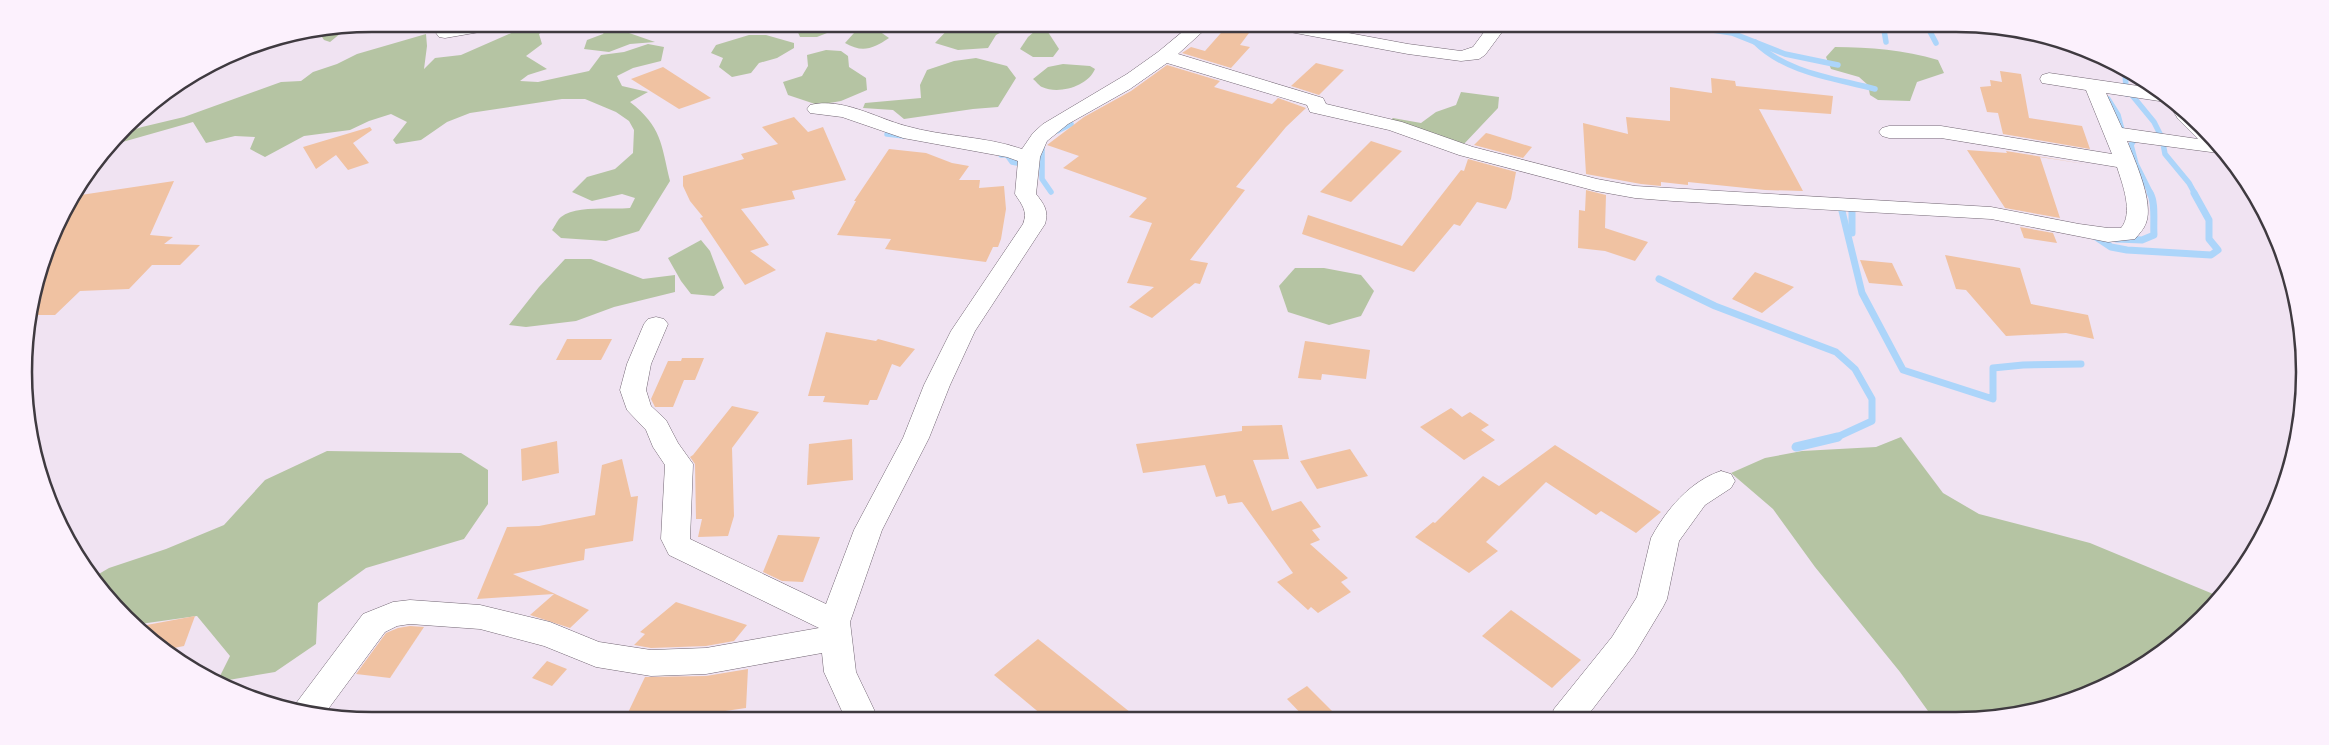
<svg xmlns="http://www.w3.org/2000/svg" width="2329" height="745" font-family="'Fira Sans',sans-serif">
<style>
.green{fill:#b5c4a3}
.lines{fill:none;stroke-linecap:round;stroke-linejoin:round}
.stream-far2{stroke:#acd5fa;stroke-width:5.5}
.stream-far1{stroke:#acd5fa;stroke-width:7}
.stream{stroke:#acd5fa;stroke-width:9}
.building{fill:#f0c2a2}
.street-casing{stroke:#736774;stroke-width:1}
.street{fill:#fff;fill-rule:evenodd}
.rim{fill:none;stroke:#3f3a40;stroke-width:2.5}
</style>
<rect width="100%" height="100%" fill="#f0e3f2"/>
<g class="green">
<path d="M 532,24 L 548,24 L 550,26 L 539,34 L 542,44 L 526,56 L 547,69 L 528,75 L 520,81 L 538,82 L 589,71 L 601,55 L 624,52 L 648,44 L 664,47 L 661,61 L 633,68 L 617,76 L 622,86 L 648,92 L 630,102 C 662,127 661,144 670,181 L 639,231 L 606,241 L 561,238 L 552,230 C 555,226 558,219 561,217 C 576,205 612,210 630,208 L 635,198 L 622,194 L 592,201 L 572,192 L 587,177 L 615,169 L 633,153 L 634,130 L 629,121 L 616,112 L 585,99 L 562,99 L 470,113 L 447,122 L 421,140 L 396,144 L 393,140 L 407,122 L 391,114 L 369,121 L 350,130 L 304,136 L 265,157 L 250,149 L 255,137 L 235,136 L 206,143 L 193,122 L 119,143 L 116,138 L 120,134 L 142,127 L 184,117 L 281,82 L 301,81 L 313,72 L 337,64 L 357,54 L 426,34 L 427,46 L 424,69 L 435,58 L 461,55 Z"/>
<polygon points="570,24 609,24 609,26 655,42 630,44 609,52 584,49 587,40 603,34 608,26 594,28"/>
<polygon points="804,24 829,24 833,25 832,31 817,37 800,37 796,28"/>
<polygon points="953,24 1009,24 1011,27 996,35 988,48 958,50 935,43"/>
<polygon points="340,27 341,33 330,42 324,40 320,34 301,31"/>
<path d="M 879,31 L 889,38 C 873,49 862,53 845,43 L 854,33 Z"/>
<polygon points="1035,31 1048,32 1059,49 1053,57 1033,57 1020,49 1028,37"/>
<polygon points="749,35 766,35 794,43 794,48 777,58 759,63 751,73 732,77 719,67 723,58 711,53 716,45"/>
<path d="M 1835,47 C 1870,47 1904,50 1938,60 L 1944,73 L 1917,82 L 1910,101 L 1878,100 L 1870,95 L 1868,85 L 1859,77 L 1831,69 L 1826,57 Z"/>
<polygon points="826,50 841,51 848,56 849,67 866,78 867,90 841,101 818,105 788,95 783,82 802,76 808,66 807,55"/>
<polygon points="976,58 1007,66 1016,78 998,107 973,109 904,119 893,110 863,108 865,103 921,98 920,85 927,70 954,61"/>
<path d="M 1063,64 L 1090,66 L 1095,69 C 1088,86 1059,95 1042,87 C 1039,86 1036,81 1033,79 L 1048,67 Z"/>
<polygon points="1461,92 1499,97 1498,108 1463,145 1387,123 1393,118 1421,123 1436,112 1456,105"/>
<polygon points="701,240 710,251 724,288 714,296 691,294 681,281 668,258"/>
<polygon points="565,259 591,259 643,279 675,275 675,292 614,307 576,321 526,327 509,325 539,287"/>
<polygon points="1295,268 1324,268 1361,275 1374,291 1361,316 1329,325 1288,312 1279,286"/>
<polygon points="1901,437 1943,493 1979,514 2090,543 2218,596 2187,635 2110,685 2002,718 1933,718 1900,672 1815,567 1773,509 1731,473 1765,458 1802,451 1876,447"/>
<polygon points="327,451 461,453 488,470 488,504 464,539 366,568 318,603 316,644 275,672 217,682 230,656 197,616 133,625 92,578 109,568 166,549 224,525 265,480"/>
</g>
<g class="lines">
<g class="stream-far2">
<polyline points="1702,24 1706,29 1732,33 1785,54 1838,65"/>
<polyline points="1883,24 1886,42"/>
<polyline points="1926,24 1936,43"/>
<path d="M 1755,42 C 1786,73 1834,78 1875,89"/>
<polyline points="2104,58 2109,66 2125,74 2126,86"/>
<polyline points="2127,94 2131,94 2154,122 2162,138 2165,154 2189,183 2195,194"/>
<polyline points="2108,99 2118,115 2122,130"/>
<polyline points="1057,131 1071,124"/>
<polyline points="887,134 904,136"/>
<polyline points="2134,140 2131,145 2136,164 2151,194"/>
<polyline points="1042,146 1042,179 1051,192"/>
<polyline points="1001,155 1007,155 1012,162 1026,165"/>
</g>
<g class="stream-far1">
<polyline points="1836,207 1841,207 1862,293 1903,370 1993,399 1993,368 2023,365 2081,364"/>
<polyline points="1852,233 1852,207 1857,207"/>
<polyline points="2096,237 2111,247 2127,250 2211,255 2218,250 2209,239 2209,220 2194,193"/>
<path d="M 2116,239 L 2142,240 L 2154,235 C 2153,222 2156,203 2150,193"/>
<polyline points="1659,279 1715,306 1836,352 1855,369 1872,399 1872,421 1835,438"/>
</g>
<polyline class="stream" points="1796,447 1838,437"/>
</g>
<g class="building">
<polygon points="1228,25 1252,29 1240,45 1250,47 1231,68 1182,53 1191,47 1205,51"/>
<polygon points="1316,63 1344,70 1319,95 1291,86"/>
<polygon points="1167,65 1220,81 1214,87 1272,104 1278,98 1306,108 1286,127 1236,187 1245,190 1190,260 1208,263 1200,284 1195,283 1152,318 1129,307 1154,287 1127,283 1152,223 1129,217 1147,198 1063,168 1079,156 1047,145 1084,117 1131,91"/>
<polygon points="663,67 711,98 679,109 631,79"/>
<polygon points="2000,71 2021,74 2029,118 2082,126 2090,149 2003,134 1998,113 1987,112 1980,87 1991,86 1990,80 2002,82"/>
<polygon points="1711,78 1735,81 1736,86 1833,96 1831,114 1759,109 1803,191 1765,190 1688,182 1688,185 1661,182 1661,186 1641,184 1586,174 1583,123 1628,134 1626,117 1670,121 1670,87 1712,93"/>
<polygon points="794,117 808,132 823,127 846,180 792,191 795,199 741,209 769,245 750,251 776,270 745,285 700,218 703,217 690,201 683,186 683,176 744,159 741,154 778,144 762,127"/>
<polygon points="370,127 372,130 353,143 369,163 348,170 336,155 316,169 303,147"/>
<polygon points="1486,133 1490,134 1532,147 1523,158 1474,145"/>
<polygon points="1371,141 1402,151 1351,202 1320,192"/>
<polygon points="889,149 926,153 952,163 969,166 959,180 980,180 979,188 1004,186 1006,209 1001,239 998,247 993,247 986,262 885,249 891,239 837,235 856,201 854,201"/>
<polygon points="1967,150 2007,153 2006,151 2091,165 2040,157 2060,218 2005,208"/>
<polygon points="1468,159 1516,172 1511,199 1506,209 1477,202 1460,226 1454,224 1414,272 1302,234 1308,215 1402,246 1461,170 1464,171"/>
<polygon points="174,181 150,235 173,237 164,244 200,245 180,265 152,265 129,289 80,291 55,315 30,315 60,218 74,196"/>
<polygon points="1586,190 1606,195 1605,228 1648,242 1635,261 1605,251 1578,248 1579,210 1585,211"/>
<polygon points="2020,227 2053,233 2057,243 2024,238"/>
<polygon points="1945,255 2020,268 2031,304 2088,315 2094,339 2066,333 2006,336 1966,290 1956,289"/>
<polygon points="1860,260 1892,263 1903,286 1869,283"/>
<polygon points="1755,272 1794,287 1762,313 1732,299"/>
<polygon points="826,332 876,341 878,339 915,349 900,367 892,364 877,400 870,400 868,405 823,402 825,396 808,396"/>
<polygon points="567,339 612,339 601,360 556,360"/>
<polygon points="1305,341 1370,350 1366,379 1322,374 1321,380 1298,378"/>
<polygon points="682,358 704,358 695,380 684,380 673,407 655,407 651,399 668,361 681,361"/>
<polygon points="732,406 759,412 732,448 734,516 728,536 698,537 702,519 696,519 695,464 690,457 693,455"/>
<polygon points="1451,408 1462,417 1470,412 1489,425 1481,430 1495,440 1464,460 1420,427"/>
<polygon points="1282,425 1289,459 1253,460 1272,511 1301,501 1321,527 1312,530 1320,540 1310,544 1348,578 1341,582 1351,592 1318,613 1311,607 1308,610 1277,582 1293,573 1242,502 1228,504 1225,495 1216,497 1205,465 1143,473 1136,444 1242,431 1242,426"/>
<polygon points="852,439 853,480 807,485 809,444"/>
<polygon points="557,441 559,473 522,481 521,449"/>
<polygon points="1555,445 1661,512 1636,533 1601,511 1596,515 1546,482 1486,542 1498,551 1469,573 1415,537 1433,522 1435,523 1483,476 1499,486"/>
<polygon points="1350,449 1368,476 1317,489 1300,461"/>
<polygon points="622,459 631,497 638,496 633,541 585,549 584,560 513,574 589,610 570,628 530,615 554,594 477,599 507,527 539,526 595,515 602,465"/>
<polygon points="778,535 820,537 803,582 782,581 763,572"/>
<polygon points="676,602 747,625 734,641 706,646 651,648 634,645 645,634 640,632"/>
<polygon points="1511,610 1581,660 1552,688 1482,636"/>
<polygon points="195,616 184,646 164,650 136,627"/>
<polygon points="410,626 424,627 390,678 356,674 386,633 398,628"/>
<polygon points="1038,639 1140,720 1048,720 994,675"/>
<polygon points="547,661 567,669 552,686 532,678"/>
<polygon points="748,669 746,708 656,721 624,721 645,677 706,676"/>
<polygon points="1307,686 1340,719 1307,720 1287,699"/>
</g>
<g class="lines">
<g class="street-casing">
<g id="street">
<polygon points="469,24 506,24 503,28 497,29 445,38 439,37 436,33 439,29"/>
<path d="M 1192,24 L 1211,24 L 1178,54 L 1323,98 L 1326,104 L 1402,122 L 1473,147 L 1597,179 L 1635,186 L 1991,207 L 2079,224 L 2108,228 L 2121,228 C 2134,213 2122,183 2117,167 L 1941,138 L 1889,138 L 1882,136 L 1879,132 L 1882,128 L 1889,126 L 1941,126 L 2112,154 L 2086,90 L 2042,83 L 2040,79 L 2042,75 L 2049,73 L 2159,89 L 2172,100 L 2166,102 L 2106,93 L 2122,128 L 2198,139 L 2178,119 L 2172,109 L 2177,105 L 2203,126 L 2226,154 L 2127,141 C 2135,161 2154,202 2146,223 C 2144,229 2139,234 2135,239 L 2108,242 L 1991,219 L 1673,201 L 1635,198 L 1596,191 L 1459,155 L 1389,130 L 1310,112 L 1307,105 L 1167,63 L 1130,89 L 1068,124 L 1047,141 L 1040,157 L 1036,194 C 1044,204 1049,211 1045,224 L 975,331 L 950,385 L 929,438 L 882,530 L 850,622 L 856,672 L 879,720 L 846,720 L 824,672 L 822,653 L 706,674 L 651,676 L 596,667 L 544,646 L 480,629 L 410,624 L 397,626 L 385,632 L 323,716 L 291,710 L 363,614 L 393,602 L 410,600 L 480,605 L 550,622 L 599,642 L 651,650 L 706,648 L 819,628 L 669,555 L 661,539 L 665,465 L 653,447 L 646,430 L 627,410 L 620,390 L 627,364 L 644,324 L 648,319 L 656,317 L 664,319 L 668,324 L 651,364 L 646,390 L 651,406 L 666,420 L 678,443 L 693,464 L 690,539 L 826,604 L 854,530 L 903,438 L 924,385 L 951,331 L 1023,224 C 1028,211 1022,205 1015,194 L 1018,161 L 1007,157 L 903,138 L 842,117 L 810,113 L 807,109 L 810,105 C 842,97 876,118 906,126 C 944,137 985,136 1022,149 L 1033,133 L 1043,124 L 1127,74 L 1158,52 Z"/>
<polygon points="1265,24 1300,24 1408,44 1461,51 1473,47 1490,24 1508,24 1485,55 1479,59 1461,61 1408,54 1274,29 1268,28"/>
<path d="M 1721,471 L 1731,474 L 1735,481 L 1731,488 L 1705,505 L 1679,541 L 1667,599 L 1663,607 L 1634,655 L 1585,719 L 1550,719 L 1554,709 L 1612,637 L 1637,597 L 1651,538 C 1666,510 1690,481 1721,471 Z"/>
</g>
</g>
<use href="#street" class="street"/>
</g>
<path d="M0 0H2329V745H0ZM372 32H1956A340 340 0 0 1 2296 372V372A340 340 0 0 1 1956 712H372A340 340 0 0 1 32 372V372A340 340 0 0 1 372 32Z" fill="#fcf1fd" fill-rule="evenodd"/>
<path class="rim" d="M372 32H1956A340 340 0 0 1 2296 372V372A340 340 0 0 1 1956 712H372A340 340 0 0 1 32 372V372A340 340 0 0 1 372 32Z"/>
</svg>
